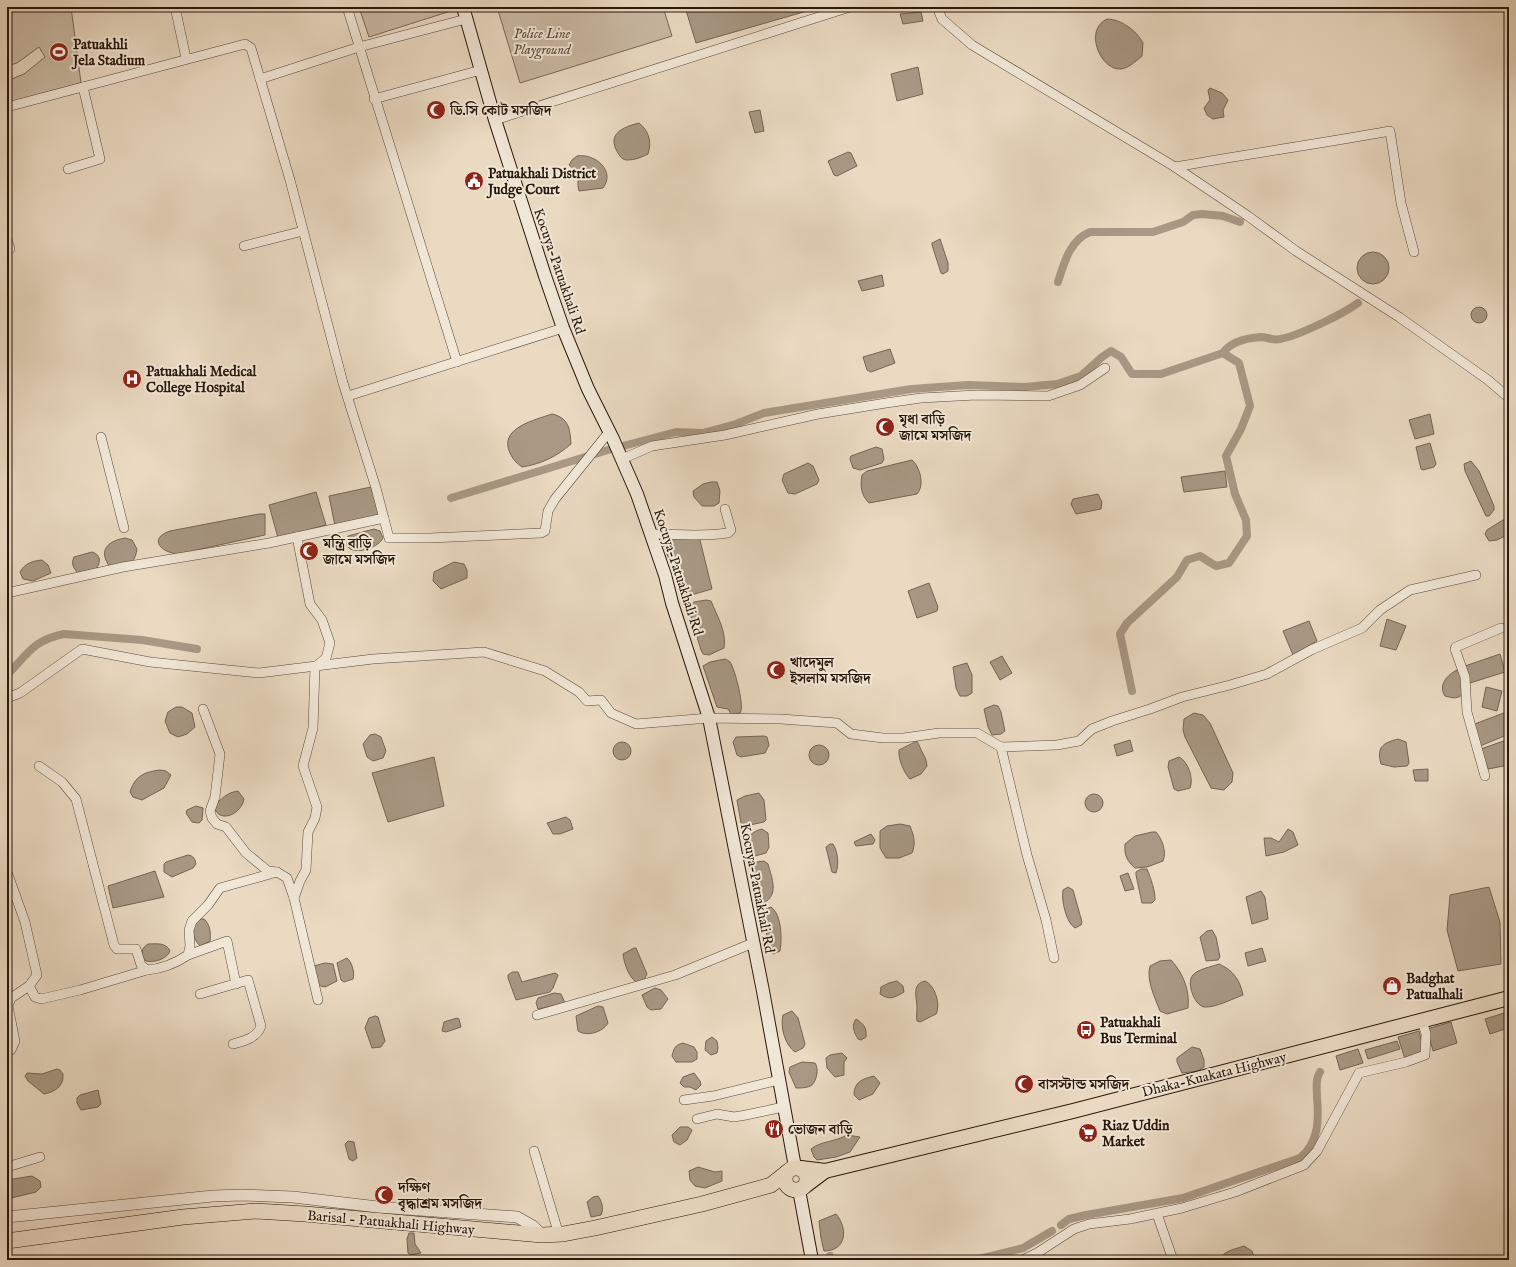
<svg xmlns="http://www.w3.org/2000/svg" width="1516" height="1267" font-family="'IM FELL English','Noto Serif Bengali',serif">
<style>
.green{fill:#c9b9a3;stroke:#796857}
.water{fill:#a89884;stroke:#756454}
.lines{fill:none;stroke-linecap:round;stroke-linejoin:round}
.canal{stroke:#a89884;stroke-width:8}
.minor-casing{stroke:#594839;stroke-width:10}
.tertiary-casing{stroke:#594839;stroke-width:12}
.secondary-casing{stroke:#29170b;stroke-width:14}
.primary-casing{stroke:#29170b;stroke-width:16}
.trunk-casing{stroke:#29170b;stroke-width:16}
.minor{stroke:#f1e7d7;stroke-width:9}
.tertiary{stroke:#f1e7d7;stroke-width:11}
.secondary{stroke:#f1e7d7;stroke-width:12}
.primary{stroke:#eadac2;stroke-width:14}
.trunk{stroke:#eadac2;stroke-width:15}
.labels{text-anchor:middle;stroke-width:4;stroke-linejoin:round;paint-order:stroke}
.park-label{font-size:14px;font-style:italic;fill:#594839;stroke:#f1e7d7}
.poi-label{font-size:14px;font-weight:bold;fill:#29170b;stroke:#f1e7d7;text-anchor:start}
.street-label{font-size:14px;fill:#29170b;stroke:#f1e7d7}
</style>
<rect width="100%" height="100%" fill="#eadac2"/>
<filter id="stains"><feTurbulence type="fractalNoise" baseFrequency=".005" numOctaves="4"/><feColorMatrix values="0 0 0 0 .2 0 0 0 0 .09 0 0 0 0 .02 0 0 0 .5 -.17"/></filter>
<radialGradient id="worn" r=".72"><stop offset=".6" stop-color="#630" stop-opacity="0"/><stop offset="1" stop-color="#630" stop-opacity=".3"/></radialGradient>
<g class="green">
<polygon points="7,7 71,7 81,83 7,103 7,81 24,74 45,57 39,47 17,63 7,66"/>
<polygon points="359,7 452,7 454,10 369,37"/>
<polygon points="497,7 663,7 672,36 520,83"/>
</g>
<g class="water">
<polygon points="685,7 821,7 696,43"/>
<polygon points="921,12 923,21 903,24 900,14"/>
<path d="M 1107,19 C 1121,19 1137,31 1143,43 L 1142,56 C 1136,61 1129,68 1121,69 C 1101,71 1083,30 1107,19 Z"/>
<polygon points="918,67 923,94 897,101 891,74"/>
<polygon points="1210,88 1222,93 1228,100 1223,110 1224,117 1213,119 1207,115 1204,108 1210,100 1208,90"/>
<polygon points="760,110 764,131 755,133 749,112"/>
<path d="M 639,123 C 649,131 652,142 648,154 C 642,157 635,160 627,160 C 623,160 620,157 618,153 C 606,134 623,127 639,123 Z"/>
<polygon points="848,152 851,153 857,166 837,176 834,175 828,161"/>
<path d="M 577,156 C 595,153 616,171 603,188 L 579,191 C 575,175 585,178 569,165 L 572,160 Z"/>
<polygon points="940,239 948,263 948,271 943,274 941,273 932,245 932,243"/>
<circle cx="1373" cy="268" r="16"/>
<polygon points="882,275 884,286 862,291 858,281"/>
<circle cx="1479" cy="315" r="8"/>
<polygon points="890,349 895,363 871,372 867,370 863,357"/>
<path d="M 552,414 C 569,418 570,429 571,444 C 556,457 541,464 522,467 C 515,462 513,459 510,453 C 498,428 535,420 552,414 Z"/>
<polygon points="1430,414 1434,434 1415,439 1409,420"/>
<polygon points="1430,443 1436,464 1434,467 1423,470 1421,469 1416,447"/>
<polygon points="876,447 882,449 884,459 882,463 860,470 853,468 850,459 851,456"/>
<path d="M 912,460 C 920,467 925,485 917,494 L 869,503 C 861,495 860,486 862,475 L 867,471 Z"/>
<polygon points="1471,461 1479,471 1494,506 1494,510 1489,516 1486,516 1465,471 1464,464"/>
<polygon points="808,463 813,466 819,480 817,484 795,494 788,493 782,480 784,474"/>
<polygon points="1225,471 1227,487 1184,492 1181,477"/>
<polygon points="711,482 717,482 720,491 719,503 714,506 702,506 694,497 693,491 703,484"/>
<polygon points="371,487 379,514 361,521 335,526 329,496"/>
<polygon points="316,492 326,525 278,538 269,505"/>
<polygon points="1098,494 1102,502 1101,509 1076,514 1071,504 1073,499"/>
<path d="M 259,514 L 265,514 L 265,535 L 178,554 C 159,552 149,538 170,531 Z"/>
<polygon points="1503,520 1506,520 1509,524 1509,534 1497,540 1489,541 1485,534 1487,530"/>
<path d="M 374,529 L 380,531 L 383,538 C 377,551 339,559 348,536 Z"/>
<polygon points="676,536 699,536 712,589 684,597 663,544 665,539"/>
<path d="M 125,538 L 132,540 L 137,549 C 134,568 126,565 110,567 C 98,551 107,541 125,538 Z"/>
<path d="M 92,552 C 101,555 101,562 96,569 L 79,574 C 73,568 71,564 74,557 Z"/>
<path d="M 42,560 L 48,565 L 51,573 L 33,581 L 23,579 L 20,572 C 25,563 33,561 42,560 Z"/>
<polygon points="454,562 464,564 467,570 467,578 441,589 433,581 434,572"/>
<polygon points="929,583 938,607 937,611 917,618 908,591"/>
<path d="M 706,600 L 711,601 C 717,616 727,632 724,648 L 709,655 L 703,654 L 701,650 L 688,607 L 694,602 Z"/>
<polygon points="1387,619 1406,626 1396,650 1380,646"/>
<polygon points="1309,621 1317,641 1293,655 1283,631"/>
<polygon points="1500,654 1505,672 1470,683 1465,666"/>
<polygon points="1002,656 1012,673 1000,680 990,662"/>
<path d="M 725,659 C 727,660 728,660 730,662 C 735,669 745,708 740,713 L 731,714 L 728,709 L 717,707 L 703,666 L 710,662 Z"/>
<polygon points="967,663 972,675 972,693 967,696 960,696 956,688 953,667"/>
<path d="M 1457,670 L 1460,671 L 1464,692 C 1459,700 1453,698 1445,696 C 1438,685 1447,675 1457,670 Z"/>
<polygon points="1486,687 1502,691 1497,711 1482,707"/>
<polygon points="994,705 998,706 1001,712 1005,731 1001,734 992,735 988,727 984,709"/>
<polygon points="176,707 182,707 192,713 195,727 187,734 178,737 170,733 165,721 168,712"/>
<polygon points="1509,711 1509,734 1480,746 1472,725"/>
<polygon points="1194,713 1203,715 1210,723 1233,773 1232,782 1224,790 1211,788 1185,737 1183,730 1184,719"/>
<polygon points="375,734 381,737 386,751 383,758 373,761 367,757 363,744 370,735"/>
<polygon points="764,736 767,737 769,745 765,753 741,757 737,755 733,742 736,737"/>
<path d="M 1398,739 L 1406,742 L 1409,763 L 1407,766 L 1394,767 L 1381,764 C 1376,747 1383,743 1398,739 Z"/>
<polygon points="1509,739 1509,765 1488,769 1481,749"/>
<polygon points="1130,740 1133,751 1117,756 1114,745"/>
<path d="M 917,741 L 926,760 L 927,766 L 921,774 L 910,779 C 904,773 898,759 899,750 Z"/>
<circle cx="622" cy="751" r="9"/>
<circle cx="819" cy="755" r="10"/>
<polygon points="434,757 444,806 388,822 372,773"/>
<path d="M 1179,757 C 1188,761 1194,779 1190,788 L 1178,791 L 1174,789 L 1168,767 L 1169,761 Z"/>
<polygon points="1428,769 1428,781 1415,781 1413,770"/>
<path d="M 160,770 L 166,771 L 171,775 L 164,788 L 142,800 L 133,797 L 130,792 C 135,776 144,772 160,770 Z"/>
<path d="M 238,791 L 244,799 C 242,813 220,825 214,807 C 220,799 228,792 238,791 Z"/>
<polygon points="759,793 764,800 766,820 764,822 745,826 741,823 737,800 745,796"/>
<circle cx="1094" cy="803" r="9"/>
<polygon points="196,806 203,808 202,820 199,823 192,822 186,813 187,810"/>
<polygon points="566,817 570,820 573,829 560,834 553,834 547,823"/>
<path d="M 900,824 L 910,826 C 914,836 916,843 912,853 L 899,858 L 886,858 L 880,848 L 880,831 L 887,826 Z"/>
<path d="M 762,829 L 768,833 L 769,847 L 766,853 L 755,856 L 748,853 C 744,841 749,832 762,829 Z"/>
<polygon points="1288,829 1293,832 1298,845 1284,852 1266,856 1264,838 1271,838 1279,842"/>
<path d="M 1152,832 L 1156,832 C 1162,839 1167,852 1163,861 L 1147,867 L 1135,868 C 1127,861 1124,855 1125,844 L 1135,836 Z"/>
<polygon points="871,834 875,840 873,844 856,846 854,842"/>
<path d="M 830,844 L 833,844 C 838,852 839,864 836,873 L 832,872 L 826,847 Z"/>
<path d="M 188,855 C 194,856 195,859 196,864 L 193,868 L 172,877 L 164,872 L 164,864 L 166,862 Z"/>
<path d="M 764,861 L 768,864 C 772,879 779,894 764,903 C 753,898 752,874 754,864 L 757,862 Z"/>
<path d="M 1141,869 L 1147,869 C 1151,879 1155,890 1155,900 L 1152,903 L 1142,903 L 1136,875 L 1136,872 Z"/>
<polygon points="155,871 164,897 113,908 108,886"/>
<polygon points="1128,873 1134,889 1125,891 1120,876"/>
<path d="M 1068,887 L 1073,890 L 1082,922 L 1081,925 L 1075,928 C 1066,923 1061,899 1063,890 Z"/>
<polygon points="1489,887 1500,922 1501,964 1458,971 1447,930 1450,895"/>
<polygon points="1261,891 1265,897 1268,919 1252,924 1246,897"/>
<path d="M 771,907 C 782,915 782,939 780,951 L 773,954 L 768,944 L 764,913 L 766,909 Z"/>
<path d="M 199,919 L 204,919 C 210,924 211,933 210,941 L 200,946 C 192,937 190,928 199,919 Z"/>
<polygon points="1212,930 1216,937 1220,957 1218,960 1206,961 1200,937 1207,931"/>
<path d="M 148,944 C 156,944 166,942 170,951 C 167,959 154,963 146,961 C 141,955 140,949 148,944 Z"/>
<path d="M 634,948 L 636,948 L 647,974 L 644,980 L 638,983 C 629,979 624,963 623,954 Z"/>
<polygon points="1262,948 1266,961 1248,966 1245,953"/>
<path d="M 347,958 C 352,962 355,973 353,979 L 344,982 L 341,980 L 337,963 Z"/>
<path d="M 1171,960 C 1183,973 1190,990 1188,1008 L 1167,1014 L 1160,1011 C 1155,998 1146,980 1150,966 L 1160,961 Z"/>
<polygon points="325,963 333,964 337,981 325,987 317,985 314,966"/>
<path d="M 1219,964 C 1233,970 1240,980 1243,995 C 1232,999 1215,1008 1204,1007 C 1194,1005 1186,982 1193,975 C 1198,969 1211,967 1219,964 Z"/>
<polygon points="512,972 518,972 522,982 555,973 558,975 553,988 550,992 516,1000 508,978 508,975"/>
<path d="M 897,981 L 903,986 L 904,992 C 895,997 890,1001 880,994 L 881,987 L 889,983 Z"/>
<path d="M 925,981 C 935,985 941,1005 936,1014 L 920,1022 L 917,1021 C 916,1016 917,1013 917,1008 C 917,998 911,984 925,981 Z"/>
<polygon points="655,988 661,990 668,999 661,1009 651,1010 647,1007 642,995"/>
<polygon points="554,993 561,994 565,1003 538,1009 536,1003 538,998"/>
<path d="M 598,1006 L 603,1007 L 608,1023 C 603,1032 587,1037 578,1031 L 576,1016 Z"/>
<path d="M 792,1011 L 798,1018 L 805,1044 L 803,1048 L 795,1052 C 785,1045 780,1027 783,1015 Z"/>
<polygon points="1504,1013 1508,1028 1490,1034 1485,1019"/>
<polygon points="375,1016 378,1017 385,1041 381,1047 372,1048 365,1028 369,1018"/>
<polygon points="457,1018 459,1019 461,1027 446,1032 442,1031 444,1022"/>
<path d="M 856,1019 C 864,1024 867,1028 866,1037 L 861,1040 L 858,1039 C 854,1032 851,1026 856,1019 Z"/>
<polygon points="1451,1022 1457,1043 1433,1051 1427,1029"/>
<polygon points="1419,1031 1425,1053 1405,1059 1398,1037"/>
<polygon points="712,1037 717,1041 718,1048 717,1053 711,1055 705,1050 706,1041"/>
<polygon points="1397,1041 1400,1049 1368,1059 1365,1050"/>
<path d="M 683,1043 L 694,1047 L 697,1052 L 697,1059 L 692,1062 L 676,1062 L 672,1056 C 674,1048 675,1045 683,1043 Z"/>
<polygon points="1192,1047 1200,1049 1204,1060 1204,1067 1198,1071 1182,1073 1177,1062 1177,1058"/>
<polygon points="1358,1049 1363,1063 1340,1070 1336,1056"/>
<polygon points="842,1053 847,1058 844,1062 844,1075 835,1077 827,1068 826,1058 830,1055"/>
<path d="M 802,1062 L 815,1063 C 819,1068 817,1080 812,1085 C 808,1088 801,1088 796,1088 L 789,1072 L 790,1067 Z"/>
<path d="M 57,1069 L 60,1070 L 63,1074 C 64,1087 54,1092 44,1094 L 28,1081 L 25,1076 L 27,1073 L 42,1074 Z"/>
<polygon points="694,1073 700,1081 701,1085 696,1090 690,1087 684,1087 680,1083 683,1077"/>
<path d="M 874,1076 L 880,1083 L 873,1094 L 859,1100 L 854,1095 C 854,1082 862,1079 874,1076 Z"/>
<polygon points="98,1090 101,1104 98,1107 81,1110 77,1103 77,1098 80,1095"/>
<polygon points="680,1127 688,1127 692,1130 687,1140 680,1145 674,1142 672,1135"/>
<path d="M 847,1135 L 860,1137 L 850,1152 L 836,1157 L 817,1160 L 814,1157 L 811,1149 C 821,1141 835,1142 847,1135 Z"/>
<polygon points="348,1141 354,1142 357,1158 353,1161 349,1159 345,1144"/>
<polygon points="698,1167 715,1172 722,1171 722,1181 705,1188 695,1186 690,1180 689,1171"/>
<polygon points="32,1176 40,1181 41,1187 36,1192 7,1199 7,1180"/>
<path d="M 598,1196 C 602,1201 604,1209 601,1215 L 591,1217 L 587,1202 L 593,1197 Z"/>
<path d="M 836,1214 C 848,1228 847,1251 824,1251 L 821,1238 L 819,1221 Z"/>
<polygon points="409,1233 414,1233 415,1244 421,1253 411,1255 408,1253 407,1239"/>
<path d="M 1244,1246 L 1252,1251 L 1255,1260 L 1220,1260 C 1222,1251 1236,1249 1244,1246 Z"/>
</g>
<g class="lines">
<g class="canal">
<path d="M 1058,282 C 1064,263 1070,240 1090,232 L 1153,232 L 1183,222 L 1193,215 L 1202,214 L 1223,216 L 1240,222"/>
<path d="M 1223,353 C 1231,341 1247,338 1261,337 C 1267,337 1274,341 1280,339 C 1298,336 1343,314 1358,303"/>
<polyline points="451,498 608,450 676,432 703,433 736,424 764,413 911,389 968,385 1025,387 1057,384 1081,376 1102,357 1111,351 1121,357 1132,374 1161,374 1223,353 1239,363 1250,406 1241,429 1226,456 1235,494 1246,520 1247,536 1229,563 1216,566 1200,556 1187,560 1177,577 1127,623 1120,634 1132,691"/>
<path d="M 7,675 C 27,655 33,640 64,634 L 142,640 L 197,649"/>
<path d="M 1061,1225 L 1069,1219 L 1086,1215 L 1183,1198 L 1300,1158 C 1319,1143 1319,1119 1317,1097 C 1317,1089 1315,1079 1320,1072"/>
<polyline points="830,1256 831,1260"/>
<polyline points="975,1260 1023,1248 1052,1231"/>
</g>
<g class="minor-casing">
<g id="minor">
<polyline points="175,7 186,58"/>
<polyline points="347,7 457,362"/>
<polyline points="937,7 942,19 972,45 1175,167 1248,216 1296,251 1399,317 1488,380 1509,398"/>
<polyline points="260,79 359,47 466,19"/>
<polyline points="374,99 481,70"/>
<polyline points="7,107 245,44 251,48 290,180 343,383 376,488 389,538 430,538 541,533 545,531 548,511 555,499 609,432"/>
<polyline points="495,120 850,7"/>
<path d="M 1175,167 C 1247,154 1318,144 1390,131 L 1401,203 L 1414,252"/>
<polyline points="68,169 100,159 83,87"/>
<polyline points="7,239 10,249"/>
<polyline points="244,246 303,231"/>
<polyline points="348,396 563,328"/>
<polyline points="101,437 124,528"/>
<polyline points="622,459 652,446 725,435 818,414 886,403 921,398 976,395 1048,396 1080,385 1105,368"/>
<path d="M 651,534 C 677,534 702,537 728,533 L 731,530 L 725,509"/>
<polyline points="297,537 310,604 322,620 330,643 326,658 315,667 313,728 303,766 317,807 315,818 308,832 306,870 300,881 294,898 318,1000"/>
<polyline points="7,593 123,567 269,543 384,518"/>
<polyline points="7,698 20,693 82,649 150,662 259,673 373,659 484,652 545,671 579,692 587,701 601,700 611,713 636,724 709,718 781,719 837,723 851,734 883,738 904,738 939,733 977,733 1001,747"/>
<polyline points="203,709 220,754 215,797 210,811 212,818 217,824 226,827 246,853 268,871 277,872 287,878 294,898"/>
<path d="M 39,766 L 62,782 L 76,799 L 114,945 L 117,949 L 136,949 L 141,965 L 147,970 C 161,969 176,963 188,955 L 190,946 L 189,930 L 192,921 L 208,905 L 220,888 L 277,872"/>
<polyline points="1485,776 1467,712 1465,677 1455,649 1456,647 1501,628"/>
<polyline points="7,872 25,922 37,975 29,986 11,998 8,1006 15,1041 11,1050 7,1052"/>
<polyline points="188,955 227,941 236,984"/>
<polyline points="1054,958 1046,920 1027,855 1001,747 1057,745 1079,741 1092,729 1112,721 1150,709 1182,697 1230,685 1267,674 1311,650 1362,628 1380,610 1410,590 1476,575"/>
<polyline points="29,986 35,997 41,999 80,990 147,970"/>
<path d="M 200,994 L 248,980 L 261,1026 C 257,1038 244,1041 233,1044"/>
<polyline points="537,1015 675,975 753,943"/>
<polyline points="684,1100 713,1096 779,1080"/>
<polyline points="697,1119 717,1114 734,1117 746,1115 783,1107"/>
<polyline points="534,1151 559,1235"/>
<polyline points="7,1167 40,1157"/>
<polyline points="1157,1214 1173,1260"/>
<polyline points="1022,1260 1037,1253 1074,1229 1089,1224 1130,1219 1182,1208 1235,1192 1304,1165 1317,1151 1359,1073 1406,1062 1425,1055 1426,1034 1422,1020"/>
</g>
</g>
<g class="tertiary-casing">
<polyline id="tertiary" points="7,1217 213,1196 242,1195 293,1197 378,1207 517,1217 533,1226 542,1235"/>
</g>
<g class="secondary-casing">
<g id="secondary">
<polyline points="463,7 495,120 545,276 563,328 588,389 613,439 637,494 665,575 672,603 709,718 763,991 795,1167"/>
<polyline points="799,1190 812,1260"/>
</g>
</g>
<g class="primary-casing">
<g id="primary">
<polyline points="801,1168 825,1171 1073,1111 1509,998"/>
<polyline points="805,1186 825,1171"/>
</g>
</g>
<g class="trunk-casing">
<g id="trunk">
<circle cx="796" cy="1179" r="11"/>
<polyline points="7,1241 183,1217 256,1211 305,1214 542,1235 563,1234 595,1228 702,1204 771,1185 786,1173"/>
</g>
</g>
<use href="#minor" class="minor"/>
<use href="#tertiary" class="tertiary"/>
<use href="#secondary" class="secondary"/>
<use href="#primary" class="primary"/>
<use href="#trunk" class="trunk"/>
</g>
<defs>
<g id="stadium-disc" transform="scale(1)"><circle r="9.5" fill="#8f2418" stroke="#f1e7d7"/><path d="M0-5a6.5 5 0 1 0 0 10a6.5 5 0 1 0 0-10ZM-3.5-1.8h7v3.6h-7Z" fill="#fff"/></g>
<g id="mosque-disc" transform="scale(1)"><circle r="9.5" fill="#8f2418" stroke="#f1e7d7"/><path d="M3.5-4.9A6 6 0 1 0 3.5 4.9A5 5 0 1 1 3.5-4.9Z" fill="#fff"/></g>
<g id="civic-disc" transform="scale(1)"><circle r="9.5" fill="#8f2418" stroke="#f1e7d7"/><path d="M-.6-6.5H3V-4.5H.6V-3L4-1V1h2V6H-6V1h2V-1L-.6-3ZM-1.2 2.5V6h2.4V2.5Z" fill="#fff"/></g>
<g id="hospital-disc" transform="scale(1)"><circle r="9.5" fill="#8f2418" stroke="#f1e7d7"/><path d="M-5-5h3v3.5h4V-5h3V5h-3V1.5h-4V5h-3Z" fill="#fff"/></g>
<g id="shop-disc" transform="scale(1)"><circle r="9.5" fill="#8f2418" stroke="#f1e7d7"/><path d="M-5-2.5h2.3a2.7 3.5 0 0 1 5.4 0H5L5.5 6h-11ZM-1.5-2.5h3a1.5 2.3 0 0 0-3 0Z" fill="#fff"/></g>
<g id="bus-disc" transform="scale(1)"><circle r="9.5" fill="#8f2418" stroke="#f1e7d7"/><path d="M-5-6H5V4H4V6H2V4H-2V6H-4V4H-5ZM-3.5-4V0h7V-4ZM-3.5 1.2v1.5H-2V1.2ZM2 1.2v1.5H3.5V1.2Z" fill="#fff"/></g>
<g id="restaurant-disc" transform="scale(1)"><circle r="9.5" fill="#8f2418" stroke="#f1e7d7"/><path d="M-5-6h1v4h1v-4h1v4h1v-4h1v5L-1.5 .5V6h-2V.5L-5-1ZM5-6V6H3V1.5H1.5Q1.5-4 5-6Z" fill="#fff"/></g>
<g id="supermarket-disc" transform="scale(1)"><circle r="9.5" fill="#8f2418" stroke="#f1e7d7"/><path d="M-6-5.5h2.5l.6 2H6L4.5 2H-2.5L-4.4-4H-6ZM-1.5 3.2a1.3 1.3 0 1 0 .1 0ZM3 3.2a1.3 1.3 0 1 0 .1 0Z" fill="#fff"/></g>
</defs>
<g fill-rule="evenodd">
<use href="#stadium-disc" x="59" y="52"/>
<use href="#mosque-disc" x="436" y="110"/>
<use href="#civic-disc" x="474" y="181"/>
<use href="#hospital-disc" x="132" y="379"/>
<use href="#mosque-disc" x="885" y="427"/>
<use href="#mosque-disc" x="309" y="551"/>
<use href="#mosque-disc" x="776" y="670"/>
<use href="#shop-disc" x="1392" y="986"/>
<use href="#bus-disc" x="1086" y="1030"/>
<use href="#mosque-disc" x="1024" y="1084"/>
<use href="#restaurant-disc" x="774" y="1129"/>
<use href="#supermarket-disc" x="1088" y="1133"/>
<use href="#mosque-disc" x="384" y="1195"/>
</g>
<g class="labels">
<g class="park-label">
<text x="542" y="38">Police Line<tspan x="542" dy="16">Playground</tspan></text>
</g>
<g class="poi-label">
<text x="73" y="49">Patuakhli<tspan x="73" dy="16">Jela Stadium</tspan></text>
<text x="450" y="115">ডি.সি কোট মসজিদ</text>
<text x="488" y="178">Patuakhali District<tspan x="488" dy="16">Judge Court</tspan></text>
<text x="146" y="376">Patuakhali Medical<tspan x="146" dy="16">College Hospital</tspan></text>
<text x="899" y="424">মৃধা বাড়ি<tspan x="899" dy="16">জামে মসজিদ</tspan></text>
<text x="323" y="548">মন্ত্রি বাড়ি<tspan x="323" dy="16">জামে মসজিদ</tspan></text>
<text x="790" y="667">খাদেমুল<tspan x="790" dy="16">ইসলাম মসজিদ</tspan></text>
<text x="1406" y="983">Badghat<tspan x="1406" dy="16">Patualhali</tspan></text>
<text x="1100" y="1027">Patuakhali<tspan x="1100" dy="16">Bus Terminal</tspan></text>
<text x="1038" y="1089">বাসস্টান্ড মসজিদ</text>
<text x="1102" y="1130">Riaz Uddin<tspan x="1102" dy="16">Market</tspan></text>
<text x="788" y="1134">ভোজন বাড়ি</text>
<text x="398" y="1192">দক্ষিণ<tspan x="398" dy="16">বৃদ্ধাশ্রম মসজিদ</tspan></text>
</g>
<g class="street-label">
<text transform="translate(560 271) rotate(71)" y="5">Kocuya-Patuakhali Rd</text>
<text transform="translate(679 572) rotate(72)" y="5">Kocuya-Patuakhali Rd</text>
<text transform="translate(758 888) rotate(79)" y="5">Kocuya-Patuakhali Rd</text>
<text transform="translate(1214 1074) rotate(-14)" y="5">Dhaka-Kuakata Highway</text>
<text transform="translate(391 1222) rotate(5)" y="5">Barisal - Patuakhali Highway</text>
</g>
</g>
<rect width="1516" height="1267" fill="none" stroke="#eadac2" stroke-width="24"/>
<rect x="8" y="8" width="1500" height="1251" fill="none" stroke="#29170b" stroke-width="2"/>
<rect x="12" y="12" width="1492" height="1243" fill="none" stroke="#29170b"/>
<rect width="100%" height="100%" filter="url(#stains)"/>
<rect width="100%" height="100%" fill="url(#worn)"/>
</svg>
